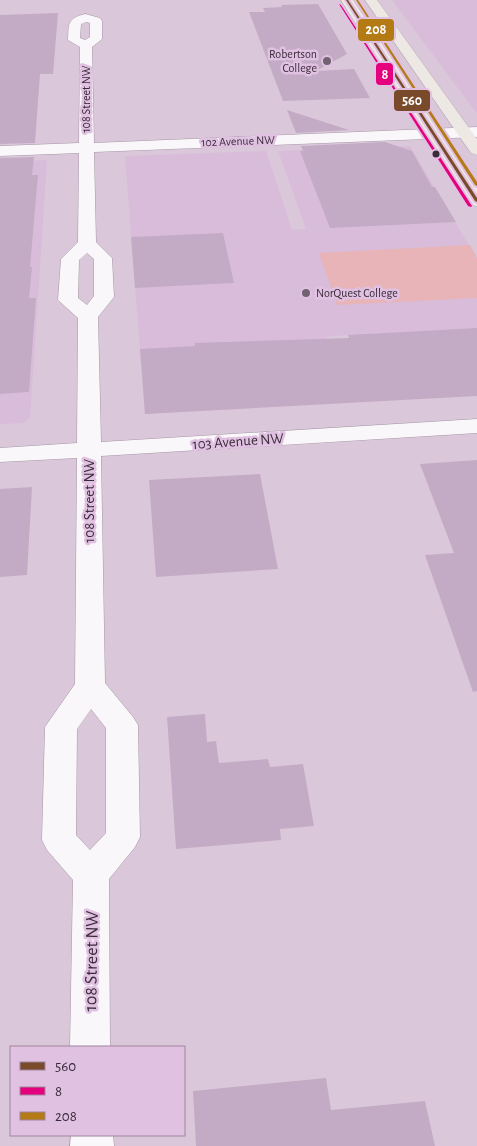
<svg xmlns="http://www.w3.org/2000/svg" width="477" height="1146" font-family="'Alegreya Sans',sans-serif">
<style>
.built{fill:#d9bcd9}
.green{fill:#e8b4b8}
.building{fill:#c4abc5}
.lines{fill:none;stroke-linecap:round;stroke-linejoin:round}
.minor-casing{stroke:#a596a5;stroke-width:1}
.major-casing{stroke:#b4aab4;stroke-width:1}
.minor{fill:#f9f7f9;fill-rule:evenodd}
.major{fill:#eee8e5;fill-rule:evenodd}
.bus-1-casing{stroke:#e1c1e1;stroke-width:4}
.bus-2-casing{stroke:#e1c1e1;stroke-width:4}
.bus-3-casing{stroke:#e1c1e1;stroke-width:4}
.bus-1{fill:#7a4b2a;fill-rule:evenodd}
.bus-2{fill:#e5007d;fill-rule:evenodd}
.bus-3{fill:#b47b14;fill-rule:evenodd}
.poi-dot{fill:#716371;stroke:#e1c1e1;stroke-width:2}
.bus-dot{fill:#392c39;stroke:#e1c1e1;stroke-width:2}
.labels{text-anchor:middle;stroke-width:5;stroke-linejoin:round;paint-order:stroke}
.far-poi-label{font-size:12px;fill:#392c39;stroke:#e1c1e1;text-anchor:end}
.far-street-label{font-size:12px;fill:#392c39;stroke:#e1c1e1}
.street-label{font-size:15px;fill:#392c39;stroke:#e1c1e1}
.near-street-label{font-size:18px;fill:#392c39;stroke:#e1c1e1}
.line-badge{stroke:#e1c1e1;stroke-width:2}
.badge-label{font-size:14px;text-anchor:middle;font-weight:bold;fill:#fff}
</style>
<rect width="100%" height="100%" fill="#dac8da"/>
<g class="built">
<polygon points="392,0 477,0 477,112 475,111"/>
<polygon points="410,146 477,259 477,396 348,335 326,337 346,403 145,414 125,156 266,151 292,230 306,229 278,151"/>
<polygon points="47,160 30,418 23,423 0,424 0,162"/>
</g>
<polygon class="green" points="470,245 477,258 477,298 337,305 319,253"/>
<g class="building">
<polygon points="318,4 347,54 316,71 354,69 370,98 283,101 249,12 265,12 263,8 282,7 281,5"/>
<polygon points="58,13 53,74 40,74 35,143 0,144 0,15"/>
<polygon points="287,110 349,130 296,133"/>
<polygon points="385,142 412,151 432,187 435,187 456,222 330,228 300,151 303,151 301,146"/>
<polygon points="34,157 32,175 38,175 30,267 32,267 29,298 36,298 29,392 0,394 0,158"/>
<polygon points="223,233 234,283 135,288 131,237"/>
<polygon points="477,328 477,396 145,414 140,349 195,346 195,343 349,338 348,335"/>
<polygon points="477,460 477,691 473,692 425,555 454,553 420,464"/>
<polygon points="260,474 278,569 156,577 149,480"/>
<polygon points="32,487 27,575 0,577 0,489"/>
<polygon points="205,714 207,742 216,741 219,763 268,759 270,767 303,764 314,826 280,829 281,840 176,849 167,717"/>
<polygon points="326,1078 331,1110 425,1101 435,1146 196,1146 193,1091"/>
</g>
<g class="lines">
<g class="minor-casing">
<g id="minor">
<path d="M 85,14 L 100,18 L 102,21 L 102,39 L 92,47 L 94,143 L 477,127 L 477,137 L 94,152 L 96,242 L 112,258 L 114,297 L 98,317 L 101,442 L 477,419 L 477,433 L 101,456 L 105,683 L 133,717 L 138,725 L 140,837 L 135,847 L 109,879 L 110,1047 L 70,1047 L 73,880 L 47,850 L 42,840 L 45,727 L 75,684 L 77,458 L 0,462 L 0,448 L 77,443 L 78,318 L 58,300 L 61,259 L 78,242 L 79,153 L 0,156 L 0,146 L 79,143 L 80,47 L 68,40 C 69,23 67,19 85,14 ZM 86,22 L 90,23 L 90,37 L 85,40 L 80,38 L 81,24 ZM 87,253 L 94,259 L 94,296 L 87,305 L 78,298 L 79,260 ZM 91,709 L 106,728 L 106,833 L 90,850 L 76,835 L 77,729 Z"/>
<polygon points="71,1135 113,1135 114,1146 70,1146"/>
</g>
</g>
<g class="major-casing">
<g id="major">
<polygon points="341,0 353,0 477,188 477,206 471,205 468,201"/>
<polygon points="365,0 377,0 477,139 477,155 471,153"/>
</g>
</g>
<use href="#minor" class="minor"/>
<use href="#major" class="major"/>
<g class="bus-1-casing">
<polygon id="bus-1" points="346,0 348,0 477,198 477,202 475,201"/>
</g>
<g class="bus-2-casing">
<polygon id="bus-2" points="339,4 341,5 472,206 471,207 468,206"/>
</g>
<g class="bus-3-casing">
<polygon id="bus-3" points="356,0 358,0 477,182 477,186 475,185"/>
</g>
<use href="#bus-1" class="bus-1"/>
<use href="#bus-2" class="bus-2"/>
<use href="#bus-3" class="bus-3"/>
</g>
<g class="poi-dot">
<circle cx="327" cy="61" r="5"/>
<circle cx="306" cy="293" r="5"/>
</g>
<circle class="bus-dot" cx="436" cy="154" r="4.5"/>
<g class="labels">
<g class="far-poi-label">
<text x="317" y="58">Robertson<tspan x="317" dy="14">College</tspan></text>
<text x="316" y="297" text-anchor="start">NorQuest College</text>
</g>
<g class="far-street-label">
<text transform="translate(86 99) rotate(-90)" y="4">108 Street NW</text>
<text transform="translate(238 141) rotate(-2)" y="4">102 Avenue NW</text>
</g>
<g class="street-label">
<text transform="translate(238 441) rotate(-4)" y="5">103 Avenue NW</text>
<text transform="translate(89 501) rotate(-90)" y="5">108 Street NW</text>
</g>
<g class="near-street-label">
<text transform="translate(91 961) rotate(-89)" y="6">108 Street NW</text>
</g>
</g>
<g class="line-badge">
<rect x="357" y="18" width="38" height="24" rx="5" fill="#b47b14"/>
<rect x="375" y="62" width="19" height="24" rx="5" fill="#e5007d"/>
<rect x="393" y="89" width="38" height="23" rx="5" fill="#7a4b2a"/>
</g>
<g class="badge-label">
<text x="376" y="34">208</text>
<text x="385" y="79">8</text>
<text x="412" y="105">560</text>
</g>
<rect x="10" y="1046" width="175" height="90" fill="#e1c1e1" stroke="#9e859e"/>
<rect x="20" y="1062" width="25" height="8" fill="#7a4b2a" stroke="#9e859e"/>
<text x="55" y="1071" font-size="15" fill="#392c39">560</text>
<rect x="20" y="1087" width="25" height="8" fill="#e5007d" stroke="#9e859e"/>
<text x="55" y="1096" font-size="15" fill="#392c39">8</text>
<rect x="20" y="1112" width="25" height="8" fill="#b47b14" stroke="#9e859e"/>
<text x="55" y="1121" font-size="15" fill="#392c39">208</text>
</svg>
